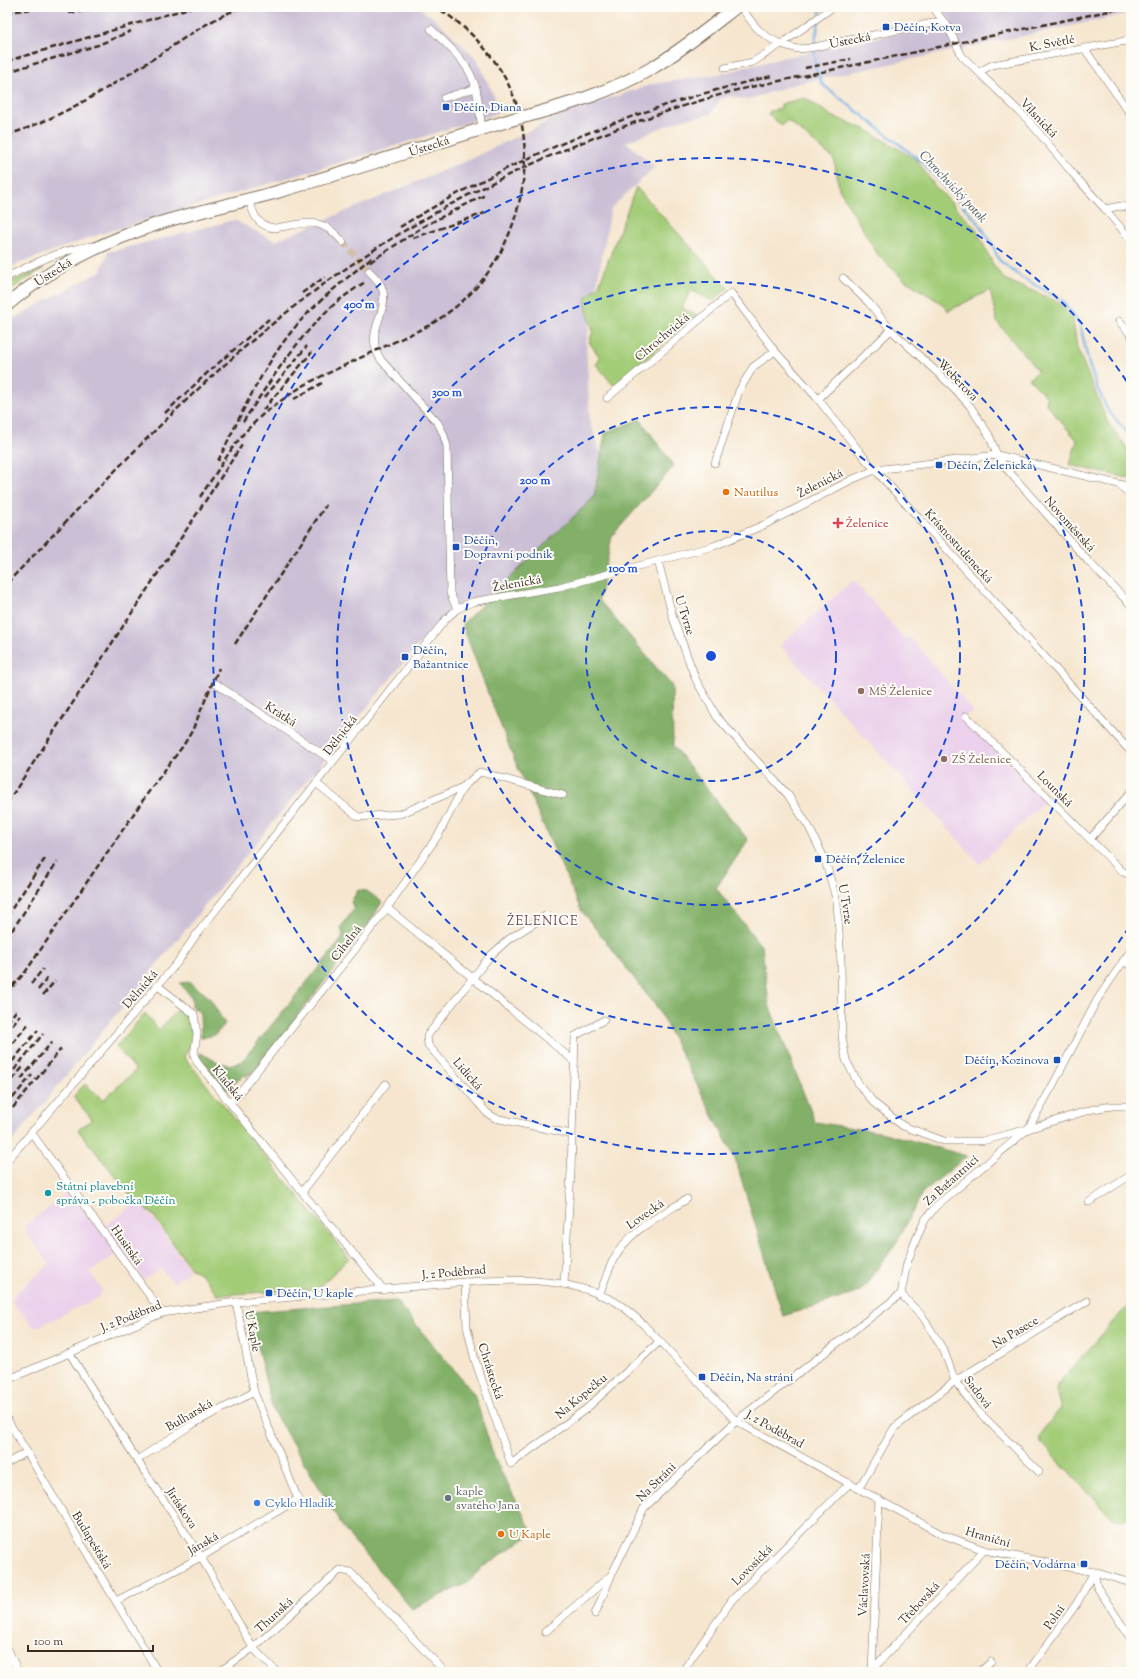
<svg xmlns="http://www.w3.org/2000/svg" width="1138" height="1679" font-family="'Sorts Mill Goudy',serif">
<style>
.built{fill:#ebd1eb}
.industrial{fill:#cbbfd5}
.green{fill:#a3cc77;stroke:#6f7b4a}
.forest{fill:#82b068;stroke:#5e6d43}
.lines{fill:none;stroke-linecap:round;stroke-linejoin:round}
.stream{stroke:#6eaee2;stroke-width:2.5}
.minor-tunnel{stroke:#d1c0ac;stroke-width:7;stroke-dasharray:7 3.5;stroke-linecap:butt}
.minor-casing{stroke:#7c6c5c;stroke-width:8}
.primary-casing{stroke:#7c6c5c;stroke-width:14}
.minor{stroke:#fff;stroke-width:7}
.primary{stroke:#fff;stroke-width:12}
.rail{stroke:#3b2a1e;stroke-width:2.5;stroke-dasharray:6 3;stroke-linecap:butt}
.primary-bridge-casing{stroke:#7c6c5c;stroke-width:14;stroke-linecap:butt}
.primary-bridge{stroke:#fff;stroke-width:12}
.ring{fill:none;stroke:#1d4ed8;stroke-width:2;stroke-dasharray:7 5}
.transit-dot{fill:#1a4fb4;stroke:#fdfcf7;stroke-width:1.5}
.food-dot{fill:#e8710a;stroke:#fdfcf7;stroke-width:1.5}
.health-dot{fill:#e0444e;stroke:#fdfcf7;stroke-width:1.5}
.education-dot{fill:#8d6e63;stroke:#fdfcf7;stroke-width:1.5}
.culture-dot{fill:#0f9aa8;stroke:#fdfcf7;stroke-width:1.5}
.worship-dot{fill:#6b7280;stroke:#fdfcf7;stroke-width:1.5}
.shop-dot{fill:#3f7fe0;stroke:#fdfcf7;stroke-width:1.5}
.labels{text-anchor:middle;stroke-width:4;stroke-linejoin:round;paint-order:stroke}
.transit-label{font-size:12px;fill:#164399;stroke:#fdfcf7;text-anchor:start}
.street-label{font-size:12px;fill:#3b2a1e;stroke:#fdfcf7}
.food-label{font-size:12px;fill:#c56008;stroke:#fdfcf7;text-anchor:start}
.health-label{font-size:12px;fill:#be3a42;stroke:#fdfcf7;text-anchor:start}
.education-label{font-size:12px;fill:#785e54;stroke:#fdfcf7;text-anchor:start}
.culture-label{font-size:12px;fill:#0d838f;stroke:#fdfcf7;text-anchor:start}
.worship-label{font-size:12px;fill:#5b616d;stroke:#fdfcf7;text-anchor:start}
.shop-label{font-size:12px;fill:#366cbe;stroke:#fdfcf7;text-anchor:start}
.water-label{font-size:13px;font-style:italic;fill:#4d5863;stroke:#fdfcf7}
.neighbourhood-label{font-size:13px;letter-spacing:1px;fill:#6f505b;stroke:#fdfcf7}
.centre{fill:#1d4ed8;stroke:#fdfcf7;stroke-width:2}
.ring-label{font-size:12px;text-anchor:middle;font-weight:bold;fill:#1d4ed8;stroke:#fdfcf7;stroke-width:4;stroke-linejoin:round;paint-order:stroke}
</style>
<rect width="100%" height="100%" fill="#fdfcf7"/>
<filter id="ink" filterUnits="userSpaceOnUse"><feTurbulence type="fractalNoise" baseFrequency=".025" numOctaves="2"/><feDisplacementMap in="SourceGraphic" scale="8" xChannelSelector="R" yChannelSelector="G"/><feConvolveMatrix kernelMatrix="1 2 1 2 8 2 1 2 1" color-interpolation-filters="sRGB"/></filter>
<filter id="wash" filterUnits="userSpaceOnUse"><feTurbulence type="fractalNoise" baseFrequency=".012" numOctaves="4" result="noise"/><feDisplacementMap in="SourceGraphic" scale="16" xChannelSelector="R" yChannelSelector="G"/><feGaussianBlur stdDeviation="0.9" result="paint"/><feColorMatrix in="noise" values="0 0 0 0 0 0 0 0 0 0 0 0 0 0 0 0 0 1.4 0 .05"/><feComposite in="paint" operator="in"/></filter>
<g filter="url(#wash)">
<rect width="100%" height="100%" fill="#f6e6cf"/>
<g class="built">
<polygon points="853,580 905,639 910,637 973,711 964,717 1046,800 980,864 780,645"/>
<polygon points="68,1192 100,1230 135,1203 149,1213 190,1270 173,1283 161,1268 144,1280 122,1250 90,1272 102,1290 99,1297 35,1328 12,1302 16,1293 50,1264 26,1233 24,1227"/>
</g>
<g class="industrial">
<polygon points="7,7 426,7 421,9 437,21 477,59 501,112 395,146 100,234 7,268"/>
<polygon points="939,7 1131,7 1131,13 795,84 747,100 730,96 720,99 711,114 680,120 626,142 655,167 611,208 586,343 590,422 613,488 495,592 436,623 7,1148 7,322 101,271 108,252 234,220 275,241 464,162 570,111 653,84 720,74 786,57 952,22"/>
</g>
<g class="green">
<polygon points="805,98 832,116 865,129 917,160 934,185 976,229 993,264 1004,279 1056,301 1062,305 1073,320 1077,348 1108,423 1131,453 1131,479 1070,465 1077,440 1046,404 1047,397 1029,379 1038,371 997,322 990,290 948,311 941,303 903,279 878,255 839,189 834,159 787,120 782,126 768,114 770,111 781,109 781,104"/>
<polygon points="636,187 728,288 713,301 691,290 682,308 697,315 614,386 596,364 599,361 599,356 589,342 593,331 586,307 586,298 599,285"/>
<polygon points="44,268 20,283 7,294 7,283"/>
<path d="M 180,1007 L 194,1022 L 194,1037 L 184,1057 L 349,1258 L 317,1289 L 217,1295 C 212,1287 202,1272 191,1269 L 151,1212 L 147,1211 L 139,1201 L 136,1202 L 78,1130 L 92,1119 L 73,1097 L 85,1084 L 103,1100 L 136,1070 L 116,1047 L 145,1013 L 159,1030 Z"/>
<polygon points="1131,1302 1131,1519 1122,1520 1112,1518 1041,1442 1040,1437 1043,1430 1061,1408 1056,1392 1057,1385"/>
</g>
<g class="forest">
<polygon points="640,419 674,466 612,536 599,600 672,686 673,746 748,840 716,888 762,947 769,1005 815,1122 884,1133 967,1156 923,1192 895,1245 860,1292 783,1316 735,1158 658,1009 581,910 515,761 491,701 462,624 594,497 605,433"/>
<path d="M 358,890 L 367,891 L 382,902 L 368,925 L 310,1000 L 300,1012 L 290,1027 L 254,1071 L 247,1076 L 244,1075 L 226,1091 L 198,1056 L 201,1053 C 213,1060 230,1071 243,1060 L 342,939 L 343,935 L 341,927 L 354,909 L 351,902 Z"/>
<polygon points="189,982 209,997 225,1024 215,1035 201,1038 200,1012 192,1007 192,998 180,983"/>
<polygon points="396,1301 474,1394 495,1460 533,1533 483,1567 465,1584 412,1609 346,1532 273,1411 249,1312"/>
</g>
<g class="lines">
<g class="stream">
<polyline points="820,14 820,7"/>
<polyline points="819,19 814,47 816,69 822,84 921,161 977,221 991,242 999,260 1021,277 1062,300 1080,324 1089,364 1098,390 1109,412 1131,436"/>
</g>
</g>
</g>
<g filter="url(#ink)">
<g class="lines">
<polyline class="minor-tunnel" points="343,242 369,271"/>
<g class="minor-casing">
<g id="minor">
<path d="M 741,7 C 755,27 759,34 781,44 L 833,7"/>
<polyline points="933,7 943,21 947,25 962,56 1028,120 1075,176 1105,209 1120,206 1131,208"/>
<path d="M 431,29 C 449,47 470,63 476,89 C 479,102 480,116 482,129"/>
<polyline points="1084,48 1131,115"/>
<polyline points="725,68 753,62 781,44 797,49 809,48 943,21"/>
<polyline points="979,72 992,65 1131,40"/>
<polyline points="444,98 476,88"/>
<path d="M 249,199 C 253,214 257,226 274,228 C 306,224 319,214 343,242"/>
<polyline points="1105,209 1131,240"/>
<path d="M 7,277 C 35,263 61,249 93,246"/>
<polyline points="843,278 869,303 891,330 953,387 970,406 989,435 997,455 1005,467 1088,561 1131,605"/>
<polyline points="1119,321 1131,335"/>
<polyline points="607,398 731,293 775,351 818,399 867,461 1131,752"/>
<polyline points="818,399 891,330"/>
<polyline points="715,463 739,391 753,367 775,351"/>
<polyline points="1120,485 1131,496"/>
<polyline points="658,561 673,618 696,680 717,717 788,795 809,827 825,860 837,902 841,962 842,1037 846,1060 858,1083 874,1103 903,1126 944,1141 982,1141 1028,1129 1093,1109 1112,1106 1131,1106"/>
<polyline points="457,609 472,602 559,587 714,546 766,524 853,479 875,470 997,455 1131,487"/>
<polyline points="216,684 333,761"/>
<polyline points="966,716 1123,872 1131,875"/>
<polyline points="316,783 358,817 400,814 463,787 480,772 563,795"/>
<polyline points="1090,839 1131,792"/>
<polyline points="387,908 574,1061"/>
<polyline points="547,915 509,939 490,956 427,1036 428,1045 487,1113 495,1118 571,1134"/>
<polyline points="1123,961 1131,966"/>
<polyline points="158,986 194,1014 197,1034 194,1055 197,1062 302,1192 384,1290"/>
<polyline points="231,1103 353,952 387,908 439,834 463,787"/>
<polyline points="31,1132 162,1313"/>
<path d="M 7,1161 L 177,963 L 196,935 L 445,620 L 457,609 L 450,593 L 447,446 L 443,433 L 438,423 L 381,360 C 363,333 388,315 383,291 C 381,283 375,277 369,271"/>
<polyline points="302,1192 386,1084"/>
<polyline points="1089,1202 1131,1175"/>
<polyline points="465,1282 467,1327 475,1360 511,1464 586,1409 660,1341"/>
<polyline points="564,1284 571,1172 575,1036 604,1020"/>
<polyline points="901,1294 923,1317 944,1351 955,1381 976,1409 1039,1472"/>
<path d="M 599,1295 C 604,1283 608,1271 613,1260 C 629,1230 660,1216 687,1199"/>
<polyline points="70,1354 137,1460 201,1557 253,1648 277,1672"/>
<path d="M 7,1380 L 162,1313 L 236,1302 L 465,1282 C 515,1279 568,1277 614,1301 C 625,1307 634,1316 643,1324 L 736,1421 L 941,1534 L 984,1550 L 1094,1572 L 1131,1583"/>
<polyline points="7,1419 158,1672"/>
<polyline points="137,1460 193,1424 254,1392"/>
<polyline points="7,1463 27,1452"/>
<polyline points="859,1488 894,1428 955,1381 1087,1301"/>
<polyline points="1094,1572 1097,1587 1131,1639"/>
<polyline points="116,1601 201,1557 298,1499 254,1392 236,1302"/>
<polyline points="595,1614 612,1574 644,1508 736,1421 901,1294 907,1263 917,1237 925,1220 936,1206 1028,1129 1054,1083 1097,1000 1131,950"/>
<polyline points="545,1632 610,1576"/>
<polyline points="7,1647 18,1672"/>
<polyline points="219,1672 253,1648 340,1570 350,1572 445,1672"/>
<polyline points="682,1672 732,1600 850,1483"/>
<polyline points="870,1672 984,1550"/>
<polyline points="872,1672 879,1499"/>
<polyline points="980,1672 991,1662"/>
<polyline points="1028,1672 1077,1603 1094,1572"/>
</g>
</g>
<g class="primary-casing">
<g id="primary">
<path d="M 527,116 C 570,104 613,91 652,68 C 682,50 709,28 736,7"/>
<path d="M 7,305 C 51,267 105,241 160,223 C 198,211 238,203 277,192 C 356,169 435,143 514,119"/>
</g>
</g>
<use href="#minor" class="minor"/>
<use href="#primary" class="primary"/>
<g class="rail">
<polyline points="7,12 50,7"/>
<polyline points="69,13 111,7"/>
<polyline points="7,61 193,7"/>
<polyline points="805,68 851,59"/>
<polyline points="7,72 98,45 131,31"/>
<path d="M 7,135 C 59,119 108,88 153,59 C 182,40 211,18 243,7"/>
<path d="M 400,227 C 515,156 641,106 772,76"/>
<polyline points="413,238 485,213"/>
<polyline points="370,262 424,226 485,195"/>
<polyline points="302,293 325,277"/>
<polyline points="265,397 307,346"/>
<polyline points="294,399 322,383"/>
<polyline points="263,410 312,352"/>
<polyline points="165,413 206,374 269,319"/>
<path d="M 243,422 C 269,383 295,341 330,308 C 341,298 353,290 365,282"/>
<path d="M 218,461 C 243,411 266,358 304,317 C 325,295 350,276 373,256"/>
<path d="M 200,497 L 231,450 L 244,433 L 262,415 L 282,400 L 301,387 L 322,376 L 428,326 C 443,317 458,306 471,293 C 495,268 511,237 519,203 C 539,121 506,51 436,7"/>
<path d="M 7,583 C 92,495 176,403 271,325 C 407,213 568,137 737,90 L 1127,7"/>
<polyline points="235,644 326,505"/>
<polyline points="7,803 242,445"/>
<polyline points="7,916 46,857"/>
<polyline points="7,938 57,862"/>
<polyline points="31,984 43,969"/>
<polyline points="38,990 49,976"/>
<polyline points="7,991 15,983 9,991 26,971 152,787 183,746 192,731 219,668"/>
<polyline points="43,995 55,981"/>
<polyline points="7,1022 16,1011"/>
<polyline points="7,1032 20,1015"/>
<polyline points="7,1050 29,1023"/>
<polyline points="7,1068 38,1030"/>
<polyline points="14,1070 43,1034"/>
<polyline points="21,1079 52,1042"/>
<polyline points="7,1086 23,1067"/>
<polyline points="7,1105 32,1075"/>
<polyline points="7,1115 61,1049"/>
</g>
<g class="primary-bridge-casing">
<polyline id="primary-bridge" points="514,119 527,116"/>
</g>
<use href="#primary-bridge" class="primary-bridge"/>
</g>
</g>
<g class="ring">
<circle cx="711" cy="656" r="125"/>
<circle cx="711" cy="656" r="249"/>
<circle cx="711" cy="656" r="374"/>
<path d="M1129 927A498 498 0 1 1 1129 385"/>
</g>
<g class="transit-dot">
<rect x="882" y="23" width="8" height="8" rx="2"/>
<rect x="442" y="103" width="8" height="8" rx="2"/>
<rect x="935" y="461" width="8" height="8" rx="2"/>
<rect x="452" y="543" width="8" height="8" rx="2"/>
<rect x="401" y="653" width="8" height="8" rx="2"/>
<rect x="814" y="855" width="8" height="8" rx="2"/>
<rect x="1053" y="1056" width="8" height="8" rx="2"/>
<rect x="265" y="1289" width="8" height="8" rx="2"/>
<rect x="698" y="1373" width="8" height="8" rx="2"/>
<rect x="1080" y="1560" width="8" height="8" rx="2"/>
</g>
<g class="food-dot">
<circle cx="726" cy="492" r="4"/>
<circle cx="501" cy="1534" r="4"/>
</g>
<path class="health-dot" d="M836 517h4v4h4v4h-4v4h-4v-4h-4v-4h4z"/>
<g class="education-dot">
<circle cx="861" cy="691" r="4"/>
<circle cx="944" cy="759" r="4"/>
</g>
<circle class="culture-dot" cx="48" cy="1193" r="4"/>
<circle class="worship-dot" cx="448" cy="1498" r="4"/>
<circle class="shop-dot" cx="257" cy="1503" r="4"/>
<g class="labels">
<g class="transit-label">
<text x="894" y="31">Děčín, Kotva</text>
<text x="454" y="111">Děčín, Diana</text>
<text x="947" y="469">Děčín, Želenická</text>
<text x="464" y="544">Děčín,<tspan x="464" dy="14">Dopravní podnik</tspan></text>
<text x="413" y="654">Děčín,<tspan x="413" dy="14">Bažantnice</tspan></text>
<text x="826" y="863">Děčín, Želenice</text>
<text x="1049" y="1064" text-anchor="end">Děčín, Kozinova</text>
<text x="277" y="1297">Děčín, U kaple</text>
<text x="710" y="1381">Děčín, Na stráni</text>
<text x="1076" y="1568" text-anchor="end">Děčín, Vodárna</text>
</g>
<g class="street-label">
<text transform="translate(850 40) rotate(-11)" y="4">Ústecká</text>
<text transform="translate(1052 43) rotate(-11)" y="4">K. Světlé</text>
<text transform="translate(1039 118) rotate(47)" y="4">Vilsnická</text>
<text transform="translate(429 146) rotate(-18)" y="4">Ústecká</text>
<text transform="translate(53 272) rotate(-32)" y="4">Ústecká</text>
<text transform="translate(662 337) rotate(-40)" y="4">Chrochvická</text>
<text transform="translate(958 380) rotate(46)" y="4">Weberova</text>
<text transform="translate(820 483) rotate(-27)" y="4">Želenická</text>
<text transform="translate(1070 524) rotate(48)" y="4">Novoměstská</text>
<text transform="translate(959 546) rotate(48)" y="4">Krásnostudenecká</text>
<text transform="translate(517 583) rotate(-10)" y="4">Želenická</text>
<text transform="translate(685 615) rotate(72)" y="4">U Tvrze</text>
<text transform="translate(281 714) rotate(33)" y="4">Krátká</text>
<text transform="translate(340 735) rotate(-52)" y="4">Dělnická</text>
<text transform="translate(1055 789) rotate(45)" y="4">Lounská</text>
<text transform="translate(846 904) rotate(81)" y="4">U Tvrze</text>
<text transform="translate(346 943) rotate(-52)" y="4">Cihelná</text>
<text transform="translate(140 989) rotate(-49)" y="4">Dělnická</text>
<text transform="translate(468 1074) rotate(49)" y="4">Lidická</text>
<text transform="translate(228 1083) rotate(51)" y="4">Kladská</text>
<text transform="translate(951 1180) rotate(-42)" y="4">Za Bažantnicí</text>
<text transform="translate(645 1214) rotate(-35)" y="4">Lovecká</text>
<text transform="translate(127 1245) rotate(55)" y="4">Husitská</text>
<text transform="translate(454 1272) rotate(-5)" y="4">J. z Poděbrad</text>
<text transform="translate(131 1316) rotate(-22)" y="4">J. z Poděbrad</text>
<text transform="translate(253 1331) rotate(79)" y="4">U Kaple</text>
<text transform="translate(1015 1332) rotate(-31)" y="4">Na Pasece</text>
<text transform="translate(491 1371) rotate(72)" y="4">Chrástecká</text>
<text transform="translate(978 1392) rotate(53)" y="4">Sadová</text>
<text transform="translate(581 1396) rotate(-40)" y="4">Na Kopečku</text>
<text transform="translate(189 1415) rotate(-30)" y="4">Bulharská</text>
<text transform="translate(775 1429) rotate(29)" y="4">J. z Poděbrad</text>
<text transform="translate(656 1482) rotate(-45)" y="4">Na Stráni</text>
<text transform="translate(182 1508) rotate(57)" y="4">Jiráskova</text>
<text transform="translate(988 1537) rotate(16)" y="4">Hraniční</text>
<text transform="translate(92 1540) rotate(59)" y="4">Budapešťská</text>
<text transform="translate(203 1543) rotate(-30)" y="4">Jánská</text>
<text transform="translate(752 1565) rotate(-45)" y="4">Lovosická</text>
<text transform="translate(864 1585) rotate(-87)" y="4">Václavovská</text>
<text transform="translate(919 1603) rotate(-47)" y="4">Třebovská</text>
<text transform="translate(274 1615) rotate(-42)" y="4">Thunská</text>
<text transform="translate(1054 1617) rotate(-55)" y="4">Polní</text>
</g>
<g class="food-label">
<text x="734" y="496">Nautilus</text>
<text x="509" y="1538">U Kaple</text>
</g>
<g class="health-label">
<text x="846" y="527">Želenice</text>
</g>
<g class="education-label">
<text x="869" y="695">MŠ Želenice</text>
<text x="952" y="763">ZŠ Želenice</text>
</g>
<g class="culture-label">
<text x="56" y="1190">Státní plavební<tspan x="56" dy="14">správa - pobočka Děčín</tspan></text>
</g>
<g class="worship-label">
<text x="456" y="1495">kaple<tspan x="456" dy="14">svatého Jana</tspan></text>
</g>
<g class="shop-label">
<text x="265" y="1507">Cyklo Hladík</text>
</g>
<g class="water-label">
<text transform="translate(954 186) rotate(47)" y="5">Chrochvický potok</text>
</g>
<g class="neighbourhood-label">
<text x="543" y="925">ŽELENICE</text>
</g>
</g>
<circle cx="711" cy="656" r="6" class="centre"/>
<g class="ring-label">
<text x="359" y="308">400 m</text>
<text x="447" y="396">300 m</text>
<text x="535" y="484">200 m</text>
<text x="623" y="572">100 m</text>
</g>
<rect width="1138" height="1679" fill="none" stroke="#fdfcf7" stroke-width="24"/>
<path d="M28 1645v6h125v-6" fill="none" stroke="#3b2a1e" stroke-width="2"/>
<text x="34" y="1645" font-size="12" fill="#3b2a1e" stroke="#fdfcf7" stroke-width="3" paint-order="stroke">100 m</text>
</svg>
